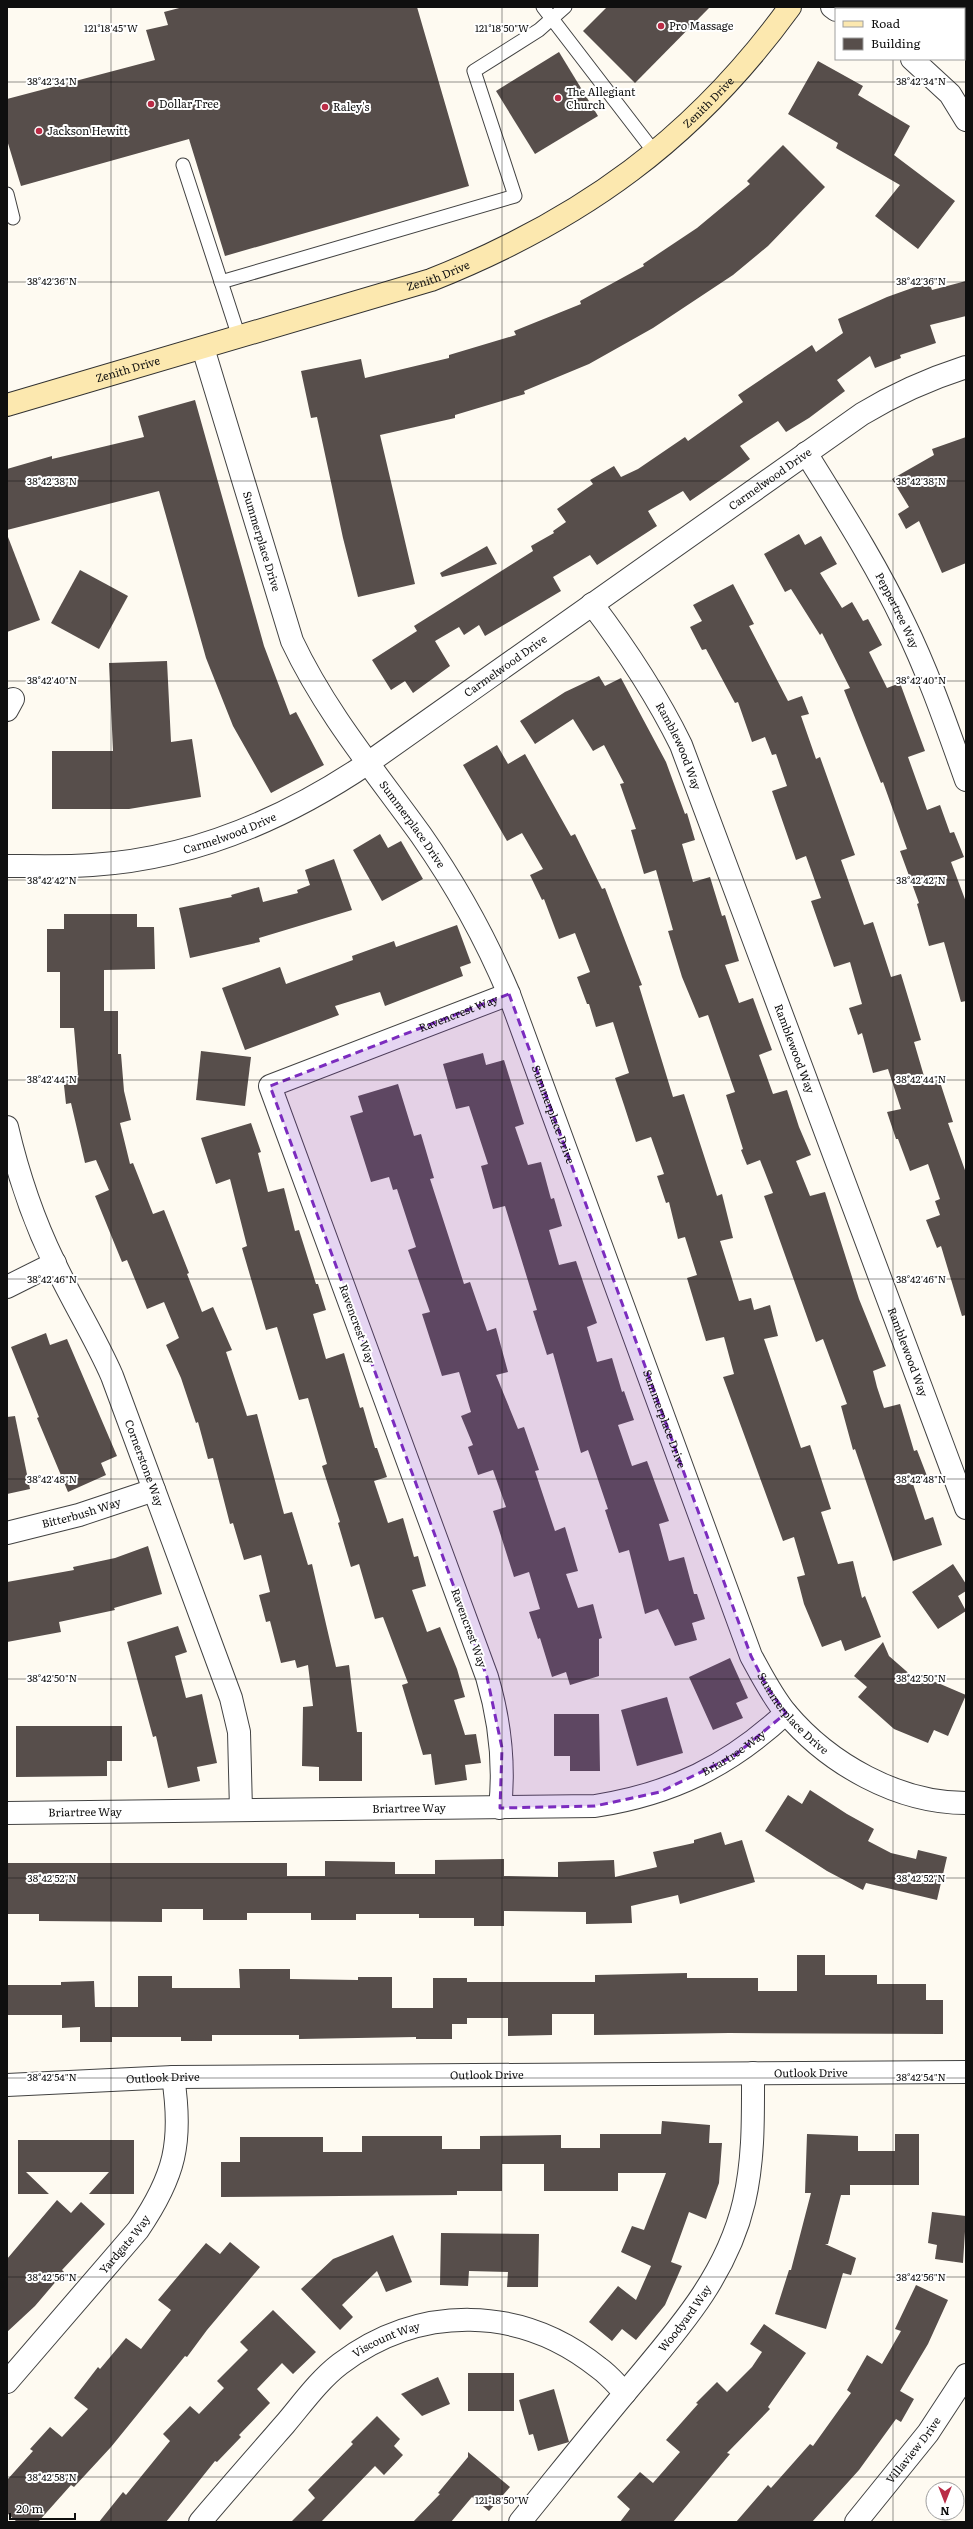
<svg xmlns="http://www.w3.org/2000/svg" width="973" height="2529" font-family="Literata,serif">
<style>
.building{fill:#574e4b}
.lines{fill:none;stroke-linecap:round;stroke-linejoin:round}
.lane-casing{stroke:#424242;stroke-width:15}
.street-casing{stroke:#424242;stroke-width:24}
.secondary-casing{stroke:#313131;stroke-width:24}
.lane{stroke:#fff;stroke-width:13}
.street{stroke:#fff;stroke-width:22}
.secondary{stroke:#fce8af;stroke-width:22}
.marked{fill:#7b2cbf;fill-opacity:0.2;stroke:#7b2cbf;stroke-width:3;stroke-dasharray:8 5;stroke-linejoin:round}
.ticks{fill:none;stroke:#0f0f0f;stroke-width:1;stroke-opacity:0.45}
.poi-dot{fill:#ba2c46;stroke:#fff;stroke-width:1.5}
.labels{text-anchor:middle;stroke-width:4;stroke-linejoin:round;paint-order:stroke}
.poi-label{font-size:11px;fill:#0f0f0f;stroke:#fff;text-anchor:start}
.street-label{font-size:11px;fill:#0f0f0f;stroke:#fff}
.ticks-label{font-size:10px;text-anchor:middle;fill:#0f0f0f;stroke:#fff;stroke-width:4;stroke-linejoin:round;paint-order:stroke}
</style>
<rect width="100%" height="100%" fill="#fefaf1"/>
<g class="building">
<polygon points="183,7 417,7 469,186 225,256 189,139 21,186 7,140 7,99 155,60 146,30 168,25 164,12"/>
<polygon points="607,7 710,7 635,83 583,31"/>
<polygon points="559,52 598,116 535,154 496,91"/>
<polygon points="818,61 863,86 858,95 910,126 894,155 955,201 918,249 875,216 900,185 836,148 838,143 788,114"/>
<polygon points="783,145 825,187 768,246 733,275 653,328 589,364 524,391 525,394 455,415 455,418 380,435 415,584 358,597 343,538 317,417 311,418 301,371 361,359 365,378 449,358 449,355 516,335 514,331 581,304 580,301 644,266 643,264 697,228 750,184 747,181"/>
<polygon points="966,281 966,316 930,325 936,343 900,355 901,358 875,368 870,356 837,380 845,391 809,418 786,432 778,421 740,446 750,459 725,477 690,501 683,491 648,511 657,526 597,565 590,555 553,577 561,591 485,636 479,625 464,635 459,627 435,641 450,666 413,693 405,681 391,690 372,660 417,631 414,626 533,551 531,546 554,533 553,531 566,522 557,509 593,484 590,480 614,466 621,477 638,469 685,437 688,441 743,402 738,395 812,345 816,352 843,333 838,319 887,297 929,282 932,290"/>
<polygon points="195,400 264,646 290,715 296,712 324,765 271,793 233,726 206,658 159,491 7,530 7,469 52,456 52,459 144,437 138,416"/>
<polygon points="966,437 966,563 942,573 919,521 906,529 898,514 909,507 892,479 934,455 932,449"/>
<polygon points="799,534 805,545 821,536 837,564 820,573 842,608 852,602 863,621 868,619 882,645 869,652 887,688 900,683 925,751 908,757 927,810 940,805 950,833 954,832 964,857 951,862 966,902 966,1001 961,1002 944,942 929,946 917,904 919,903 900,851 907,849 883,782 881,783 844,690 850,688 822,633 820,635 791,589 785,592 764,554"/>
<polygon points="8,537 40,620 7,632 7,538"/>
<polygon points="487,546 497,564 442,577 440,573"/>
<polygon points="80,570 128,596 99,649 51,623"/>
<polygon points="733,584 754,624 749,626 788,701 802,696 809,714 801,716 816,759 820,757 855,855 841,860 864,925 873,922 891,977 901,974 921,1040 914,1042 926,1083 939,1079 953,1122 948,1123 966,1173 966,1315 962,1316 941,1246 937,1248 926,1220 940,1215 935,1201 940,1199 928,1164 910,1171 898,1139 896,1139 887,1112 901,1109 888,1069 873,1073 862,1033 858,1035 849,1008 862,1004 850,962 834,967 811,901 821,898 806,856 796,860 772,791 787,786 776,754 772,755 765,737 752,742 738,702 735,703 706,649 702,650 690,627 702,621 693,605"/>
<polygon points="167,661 171,742 192,739 201,797 129,809 52,809 52,751 113,751 109,663"/>
<polygon points="599,676 605,686 621,678 666,762 685,814 687,813 695,840 682,844 693,882 710,877 722,916 725,915 739,961 725,965 739,1003 753,998 762,1023 772,1050 759,1055 773,1094 787,1090 799,1127 811,1155 796,1161 810,1196 825,1192 859,1299 886,1366 873,1371 877,1387 884,1408 900,1404 914,1451 917,1450 927,1476 912,1481 925,1520 933,1517 942,1545 893,1561 855,1449 853,1450 841,1406 847,1404 823,1339 816,1342 764,1196 773,1193 760,1160 747,1165 741,1150 743,1149 726,1095 735,1092 708,1015 699,1018 682,977 668,931 673,930 656,870 644,874 631,830 636,829 620,784 624,783 604,745 593,751 573,719 535,744 520,721 565,692"/>
<polygon points="497,745 508,764 525,754 571,836 575,834 602,889 605,888 642,985 639,986 673,1097 684,1094 717,1196 722,1194 733,1238 720,1241 739,1301 751,1298 754,1310 770,1305 778,1336 764,1339 801,1448 810,1445 831,1509 821,1512 838,1564 853,1561 862,1598 865,1596 881,1637 845,1651 841,1640 822,1647 804,1604 797,1577 805,1575 794,1537 783,1541 723,1377 734,1374 724,1337 706,1341 687,1278 697,1275 685,1237 678,1239 669,1202 666,1203 657,1176 664,1174 651,1137 636,1142 624,1105 615,1078 629,1073 613,1022 596,1027 589,1004 587,1004 577,977 590,972 575,933 559,939 544,899 542,900 530,875 543,869 522,833 507,841 463,765"/>
<polygon points="380,834 388,848 401,841 423,879 382,901 353,850"/>
<polygon points="334,859 352,910 259,938 260,942 190,958 179,908 232,897 231,895 259,887 263,902 298,893 297,890 310,885 305,870"/>
<polygon points="64,914 137,914 137,927 154,927 155,969 104,970 104,1011 118,1011 118,1054 121,1054 124,1091 131,1120 120,1123 130,1164 133,1163 153,1214 164,1210 189,1273 187,1274 202,1312 213,1307 232,1350 226,1352 247,1416 257,1414 284,1514 292,1512 308,1565 312,1564 336,1667 349,1665 357,1732 362,1732 362,1781 319,1781 319,1767 302,1766 303,1707 313,1706 308,1665 297,1668 295,1660 281,1663 270,1621 266,1622 259,1595 270,1592 261,1555 244,1560 233,1523 230,1524 213,1458 208,1459 198,1422 196,1423 181,1378 166,1345 179,1338 164,1302 147,1309 127,1260 122,1262 95,1196 109,1190 96,1160 85,1163 71,1103 66,1104 63,1076 78,1074 74,1028 60,1028 60,972 47,972 47,929 64,929"/>
<polygon points="457,925 471,963 460,967 463,976 385,1006 380,992 335,1006 339,1015 245,1050 222,988 280,967 286,984 353,960 352,956 394,941 396,947"/>
<polygon points="201,1051 251,1057 245,1106 196,1100"/>
<polygon points="483,1053 486,1065 504,1060 524,1124 515,1127 528,1165 541,1162 551,1199 554,1198 562,1226 549,1230 559,1265 576,1261 597,1323 587,1327 597,1362 612,1358 622,1392 624,1391 634,1420 618,1425 632,1466 647,1461 669,1521 659,1524 669,1561 684,1557 694,1594 697,1594 705,1619 692,1623 697,1640 675,1646 658,1609 645,1614 629,1550 619,1553 605,1510 608,1509 588,1450 581,1453 553,1353 547,1355 533,1311 537,1310 505,1206 493,1209 481,1166 488,1164 469,1106 456,1109 443,1064"/>
<polygon points="398,1084 414,1136 421,1134 434,1178 430,1179 464,1284 470,1282 487,1331 496,1328 508,1372 496,1375 518,1429 524,1427 539,1470 535,1471 555,1531 565,1527 578,1571 566,1574 578,1608 593,1604 602,1638 599,1639 599,1676 570,1685 566,1672 552,1677 540,1638 538,1639 529,1612 540,1609 529,1572 514,1577 493,1511 506,1507 493,1470 478,1475 468,1447 473,1445 461,1416 471,1412 459,1372 442,1376 422,1314 430,1312 408,1250 416,1247 397,1189 393,1190 389,1177 371,1182 350,1116 363,1112 358,1096"/>
<polygon points="251,1123 261,1152 258,1153 268,1192 284,1188 295,1231 299,1230 316,1284 318,1284 326,1310 313,1314 326,1359 344,1353 360,1408 363,1407 375,1448 377,1448 387,1477 374,1481 388,1523 403,1518 414,1557 418,1556 426,1586 412,1590 427,1632 440,1627 457,1669 465,1697 454,1700 465,1735 476,1734 481,1763 465,1765 467,1780 435,1785 431,1754 423,1755 402,1685 408,1683 383,1617 375,1619 359,1564 351,1567 338,1523 340,1522 322,1466 327,1464 308,1398 299,1400 277,1327 266,1330 242,1248 247,1246 230,1179 216,1184 201,1138"/>
<polygon points="46,1333 50,1345 67,1339 117,1456 101,1463 106,1475 68,1492 37,1418 39,1417 11,1347"/>
<polygon points="15,1416 30,1489 7,1494 7,1417"/>
<polygon points="148,1546 162,1594 114,1608 115,1610 59,1622 61,1632 7,1642 7,1582 74,1570 73,1567 115,1558"/>
<polygon points="953,1564 966,1584 966,1591 958,1596 966,1611 938,1629 912,1592"/>
<polygon points="178,1626 187,1652 175,1656 186,1698 202,1694 217,1763 197,1767 200,1781 168,1788 156,1736 153,1737 127,1642"/>
<polygon points="883,1642 889,1656 921,1684 924,1677 966,1695 948,1736 934,1730 928,1743 894,1729 858,1697 867,1687 854,1676"/>
<polygon points="730,1658 748,1698 736,1703 743,1718 713,1730 689,1677"/>
<polygon points="667,1697 683,1753 637,1766 621,1710"/>
<polygon points="554,1714 599,1714 600,1771 570,1771 570,1756 554,1756"/>
<polygon points="16,1726 122,1726 122,1761 107,1761 107,1776 16,1777"/>
<polygon points="810,1790 847,1814 874,1829 868,1841 891,1853 916,1859 918,1850 947,1857 937,1900 866,1883 863,1890 827,1871 765,1831 788,1795 802,1804"/>
<polygon points="721,1832 725,1845 742,1840 755,1882 680,1904 678,1895 631,1906 632,1923 586,1924 586,1912 504,1911 504,1926 474,1926 474,1918 419,1918 419,1914 356,1914 356,1920 311,1920 311,1913 247,1913 247,1920 203,1920 203,1909 162,1909 162,1922 39,1921 39,1914 7,1914 7,1863 287,1863 287,1876 325,1876 325,1861 395,1862 395,1874 435,1874 435,1860 504,1859 504,1876 558,1877 558,1862 614,1860 615,1877 657,1867 653,1852 694,1843 694,1840"/>
<polygon points="797,1955 825,1955 825,1975 877,1975 877,1984 926,1984 926,2000 943,2000 943,2034 729,2033 594,2035 594,2014 552,2014 552,2035 508,2036 508,2018 467,2018 467,2024 452,2024 452,2039 416,2039 416,2037 299,2039 299,2035 212,2035 212,2041 181,2041 181,2037 112,2037 112,2042 80,2042 80,2027 62,2028 62,2015 7,2015 7,1985 61,1985 61,1982 94,1981 95,2007 138,2007 138,1976 172,1976 172,1988 240,1988 239,1969 290,1969 290,1979 358,1980 358,1977 392,1977 392,2008 433,2008 433,1978 467,1978 467,1982 595,1982 595,1975 687,1973 687,1978 758,1978 758,1991 797,1991"/>
<polygon points="662,2121 710,2125 709,2143 722,2143 719,2183 706,2219 689,2212 671,2262 682,2266 665,2305 636,2340 622,2329 612,2341 589,2322 618,2286 636,2300 651,2266 621,2252 632,2226 644,2230 666,2173 618,2173 618,2191 544,2191 544,2164 502,2164 502,2191 457,2191 457,2195 221,2197 221,2162 240,2162 240,2137 323,2137 323,2152 362,2152 362,2136 442,2136 442,2149 480,2149 480,2136 561,2135 561,2148 600,2148 600,2134 661,2134"/>
<polygon points="807,2134 858,2136 858,2151 895,2151 895,2134 919,2134 919,2185 850,2185 850,2195 841,2195 828,2244 825,2244 856,2258 851,2275 843,2273 826,2329 775,2314 789,2270 791,2270 811,2193 805,2193"/>
<polygon points="18,2140 134,2140 134,2194 89,2194 109,2172 26,2172 49,2194 18,2194"/>
<polygon points="57,2200 71,2213 81,2202 105,2224 62,2270 64,2272 35,2306 7,2332 7,2259"/>
<polygon points="932,2212 966,2216 963,2263 935,2259 937,2245 928,2243"/>
<polygon points="441,2233 539,2234 538,2287 507,2287 508,2272 469,2271 468,2286 440,2285"/>
<polygon points="393,2235 412,2282 386,2292 377,2271 342,2305 353,2317 340,2330 301,2289 333,2259"/>
<polygon points="230,2242 260,2267 207,2330 187,2357 185,2356 111,2447 74,2487 71,2485 38,2522 17,2522 7,2513 7,2480 33,2451 30,2449 50,2427 62,2437 88,2409 74,2398 98,2367 100,2369 126,2338 141,2349 171,2310 158,2300 206,2243 220,2254"/>
<polygon points="916,2285 948,2300 928,2344 900,2391 914,2399 901,2422 896,2419 859,2470 812,2522 736,2522 768,2485 771,2488 810,2444 813,2446 851,2393 847,2390 867,2355 882,2364 901,2331 895,2329"/>
<polygon points="273,2310 316,2352 293,2374 282,2363 257,2389 270,2403 239,2435 241,2437 217,2462 215,2461 166,2522 99,2522 123,2492 126,2495 170,2441 163,2434 190,2406 199,2414 224,2388 217,2381 248,2350 240,2342"/>
<polygon points="764,2324 806,2353 768,2407 770,2409 727,2453 730,2454 673,2522 620,2522 630,2509 617,2497 640,2472 653,2483 680,2452 666,2440 698,2404 696,2403 717,2382 727,2392 752,2367 762,2352 750,2344"/>
<rect x="468" y="2373" width="46" height="38"/>
<polygon points="438,2377 450,2404 422,2416 401,2394"/>
<polygon points="554,2389 569,2442 538,2451 533,2434 529,2435 519,2400"/>
<polygon points="377,2416 400,2439 394,2446 403,2455 384,2475 375,2466 321,2522 291,2522 315,2498 308,2490 353,2444 351,2442"/>
<polygon points="468,2452 510,2487 489,2511 472,2497 451,2522 413,2522 440,2494 438,2493 468,2457"/>
</g>
<g class="lines">
<g class="lane-casing">
<g id="lane">
<polyline points="543,7 655,153"/>
<polyline points="183,165 239,337"/>
<polyline points="7,194 13,218"/>
<polyline points="221,282 515,196 474,71 539,30 565,7"/>
</g>
</g>
<g class="street-casing">
<g id="street">
<polyline points="832,7 836,10"/>
<polyline points="912,59 950,94 966,120"/>
<path id="s1" d="M 203,348 L 292,641 C 326,713 375,771 421,835 C 456,885 485,937 509,994 L 751,1656 C 762,1676 772,1696 786,1713 C 829,1764 898,1803 966,1803"/>
<path id="s2" d="M 806,453 C 840,508 876,564 904,623 C 929,674 947,727 966,780"/>
<path id="s3" d="M 592,604 C 626,649 656,694 681,745 L 966,1508"/>
<polyline points="7,710 13,699"/>
<path id="s4" d="M 7,866 C 35,866 64,867 92,865 C 192,859 285,819 368,763 L 862,414 C 895,394 929,379 966,367"/>
<path id="s5" d="M 7,1127 C 18,1174 33,1219 54,1262 C 72,1301 95,1337 112,1376 L 231,1698 L 239,1732 L 241,1810"/>
<polyline points="7,1287 55,1263"/>
<path id="s6" d="M 7,1533 L 79,1515 L 154,1490"/>
<path id="s7" d="M 500,1808 C 505,1762 500,1721 487,1677 L 270,1086 L 509,994"/>
<path id="s8" d="M 7,1813 L 595,1806 C 672,1794 729,1766 786,1713"/>
<path id="s9" d="M 7,2085 L 173,2077 L 966,2072"/>
<path id="s10" d="M 7,2382 L 138,2230 C 175,2176 183,2142 173,2077"/>
<path id="s11" d="M 200,2522 C 228,2489 257,2456 285,2424 C 302,2404 319,2380 340,2364 C 420,2304 521,2305 599,2368 C 609,2375 617,2385 625,2393"/>
<path id="s12" d="M 520,2522 C 555,2479 590,2435 625,2393 C 674,2334 726,2279 744,2202 C 754,2159 753,2117 753,2073"/>
<path id="s13" d="M 856,2522 L 928,2433 L 966,2375"/>
</g>
</g>
<g class="secondary-casing">
<g id="secondary">
<path id="s14" d="M 7,405 L 431,280 C 582,220 694,139 790,7"/>
</g>
</g>
<use href="#lane" class="lane"/>
<use href="#street" class="street"/>
<use href="#secondary" class="secondary"/>
</g>
<path class="marked" d="M 509,994 L 751,1656 L 767,1687 L 786,1713 L 734,1756 L 660,1792 L 595,1806 L 500,1808 L 502,1748 L 487,1677 L 270,1086 Z"/>
<path class="ticks" d="M 111,7 L 111,2522M 502,7 L 502,2522M 893,7 L 893,9M 893,59 L 893,2522M 7,82 L 966,82M 7,282 L 966,282M 7,481 L 966,481M 7,681 L 966,681M 7,880 L 966,880M 7,1080 L 966,1080M 7,1279 L 966,1279M 7,1479 L 966,1479M 7,1679 L 966,1679M 7,1878 L 966,1878M 7,2078 L 966,2078M 7,2277 L 966,2277M 7,2477 L 966,2477"/>
<g class="poi-dot">
<circle cx="661" cy="26" r="4"/>
<circle cx="558" cy="98" r="4"/>
<circle cx="151" cy="104" r="4"/>
<circle cx="325" cy="107" r="4"/>
<circle cx="39" cy="131" r="4"/>
</g>
<g class="labels">
<g class="poi-label">
<text x="669" y="30">Pro Massage</text>
<text x="566" y="96">The Allegiant<tspan x="566" dy="13">Church</tspan></text>
<text x="159" y="108">Dollar Tree</text>
<text x="333" y="111">Raley's</text>
<text x="47" y="135">Jackson Hewitt</text>
</g>
<g class="street-label">
<text dy="4" stroke="none"><textPath href="#s14" startOffset="774">Zenith Drive</textPath></text>
<text dy="4" stroke="none"><textPath href="#s14" startOffset="450">Zenith Drive</textPath></text>
<text dy="4" stroke="none"><textPath href="#s14" startOffset="126">Zenith Drive</textPath></text>
<text dy="4" stroke="none"><textPath href="#s4" startOffset="875">Carmelwood Drive</textPath></text>
<text dy="4" stroke="none"><textPath href="#s1" startOffset="202">Summerplace Drive</textPath></text>
<text dy="4" stroke="none"><textPath href="#s2" startOffset="182">Peppertree Way</textPath></text>
<text dy="4" stroke="none"><textPath href="#s4" startOffset="551">Carmelwood Drive</textPath></text>
<text dy="4" stroke="none"><textPath href="#s3" startOffset="167">Ramblewood Way</textPath></text>
<text dy="4" stroke="none"><textPath href="#s1" startOffset="526">Summerplace Drive</textPath></text>
<text dy="4" stroke="none"><textPath href="#s4" startOffset="227">Carmelwood Drive</textPath></text>
<text dy="4" stroke="none"><textPath href="#s7" startOffset="964">Ravencrest Way</textPath></text>
<text dy="4" stroke="none"><textPath href="#s3" startOffset="491">Ramblewood Way</textPath></text>
<text dy="4" stroke="none"><textPath href="#s1" startOffset="850">Summerplace Drive</textPath></text>
<text transform="translate(357 1324) rotate(70)" y="4">Ravencrest Way</text>
<text dy="4" stroke="none"><textPath href="#s3" startOffset="815">Ramblewood Way</textPath></text>
<text dy="4" stroke="none"><textPath href="#s1" startOffset="1174">Summerplace Drive</textPath></text>
<text dy="4" stroke="none"><textPath href="#s5" startOffset="364">Cornerstone Way</textPath></text>
<text dy="4" stroke="none"><textPath href="#s6" startOffset="77">Bitterbush Way</textPath></text>
<text transform="translate(469 1628) rotate(70)" y="4">Ravencrest Way</text>
<text dy="4" stroke="none"><textPath href="#s1" startOffset="1498">Summerplace Drive</textPath></text>
<text dy="4" stroke="none"><textPath href="#s8" startOffset="738">Briartree Way</textPath></text>
<text dy="4" stroke="none"><textPath href="#s8" startOffset="402">Briartree Way</textPath></text>
<text dy="4" stroke="none"><textPath href="#s8" startOffset="78">Briartree Way</textPath></text>
<text dy="4" stroke="none"><textPath href="#s9" startOffset="804">Outlook Drive</textPath></text>
<text dy="4" stroke="none"><textPath href="#s9" startOffset="480">Outlook Drive</textPath></text>
<text dy="4" stroke="none"><textPath href="#s9" startOffset="156">Outlook Drive</textPath></text>
<text dy="4" stroke="none"><textPath href="#s10" startOffset="181">Yardgate Way</textPath></text>
<text dy="4" stroke="none"><textPath href="#s12" startOffset="262">Woodyard Way</textPath></text>
<text dy="4" stroke="none"><textPath href="#s11" startOffset="264">Viscount Way</textPath></text>
<text dy="4" stroke="none"><textPath href="#s13" startOffset="92">Villaview Drive</textPath></text>
</g>
</g>
<g class="ticks-label">
<text x="111" y="32">121°18'45"W</text>
<text x="502" y="32">121°18'50"W</text>
<text x="921" y="85">38°42'34"N</text>
<text x="52" y="85">38°42'34"N</text>
<text x="921" y="285">38°42'36"N</text>
<text x="52" y="285">38°42'36"N</text>
<text x="921" y="485">38°42'38"N</text>
<text x="52" y="485">38°42'38"N</text>
<text x="921" y="684">38°42'40"N</text>
<text x="52" y="684">38°42'40"N</text>
<text x="921" y="884">38°42'42"N</text>
<text x="52" y="884">38°42'42"N</text>
<text x="52" y="1083">38°42'44"N</text>
<text x="921" y="1083">38°42'44"N</text>
<text x="52" y="1283">38°42'46"N</text>
<text x="921" y="1283">38°42'46"N</text>
<text x="52" y="1483">38°42'48"N</text>
<text x="921" y="1483">38°42'48"N</text>
<text x="52" y="1682">38°42'50"N</text>
<text x="921" y="1682">38°42'50"N</text>
<text x="52" y="1882">38°42'52"N</text>
<text x="921" y="1882">38°42'52"N</text>
<text x="52" y="2081">38°42'54"N</text>
<text x="921" y="2081">38°42'54"N</text>
<text x="921" y="2281">38°42'56"N</text>
<text x="52" y="2281">38°42'56"N</text>
<text x="52" y="2481">38°42'58"N</text>
<text x="502" y="2504">121°18'50"W</text>
</g>
<rect width="973" height="2529" fill="none" stroke="#0f0f0f" stroke-width="16"/>
<rect x="835" y="8" width="130" height="52" fill="#ffffff" stroke="#9f9f9f"/>
<rect x="843" y="21" width="20" height="6" fill="#fce8af" stroke="#9f9f9f"/>
<text x="871" y="28" font-size="12" fill="#0f0f0f">Road</text>
<rect x="843" y="38" width="20" height="12" fill="#574e4b" stroke="#9f9f9f"/>
<text x="871" y="48" font-size="12" fill="#0f0f0f">Building</text>
<g transform="translate(945 2501) rotate(180)"><circle r="19" fill="#ffffff" stroke="#9f9f9f"/>
<path d="M0-3L7 15L0 10L-7 15Z" fill="#ba2c46"/>
<text y="-6" font-size="11" font-weight="bold" text-anchor="middle" fill="#0f0f0f">N</text>
</g>
<path d="M10 2513v6h65v-6" fill="none" stroke="#0f0f0f" stroke-width="2"/>
<text x="16" y="2513" font-size="12" fill="#0f0f0f" stroke="#ffffff" stroke-width="3" paint-order="stroke">20 m</text>
</svg>
